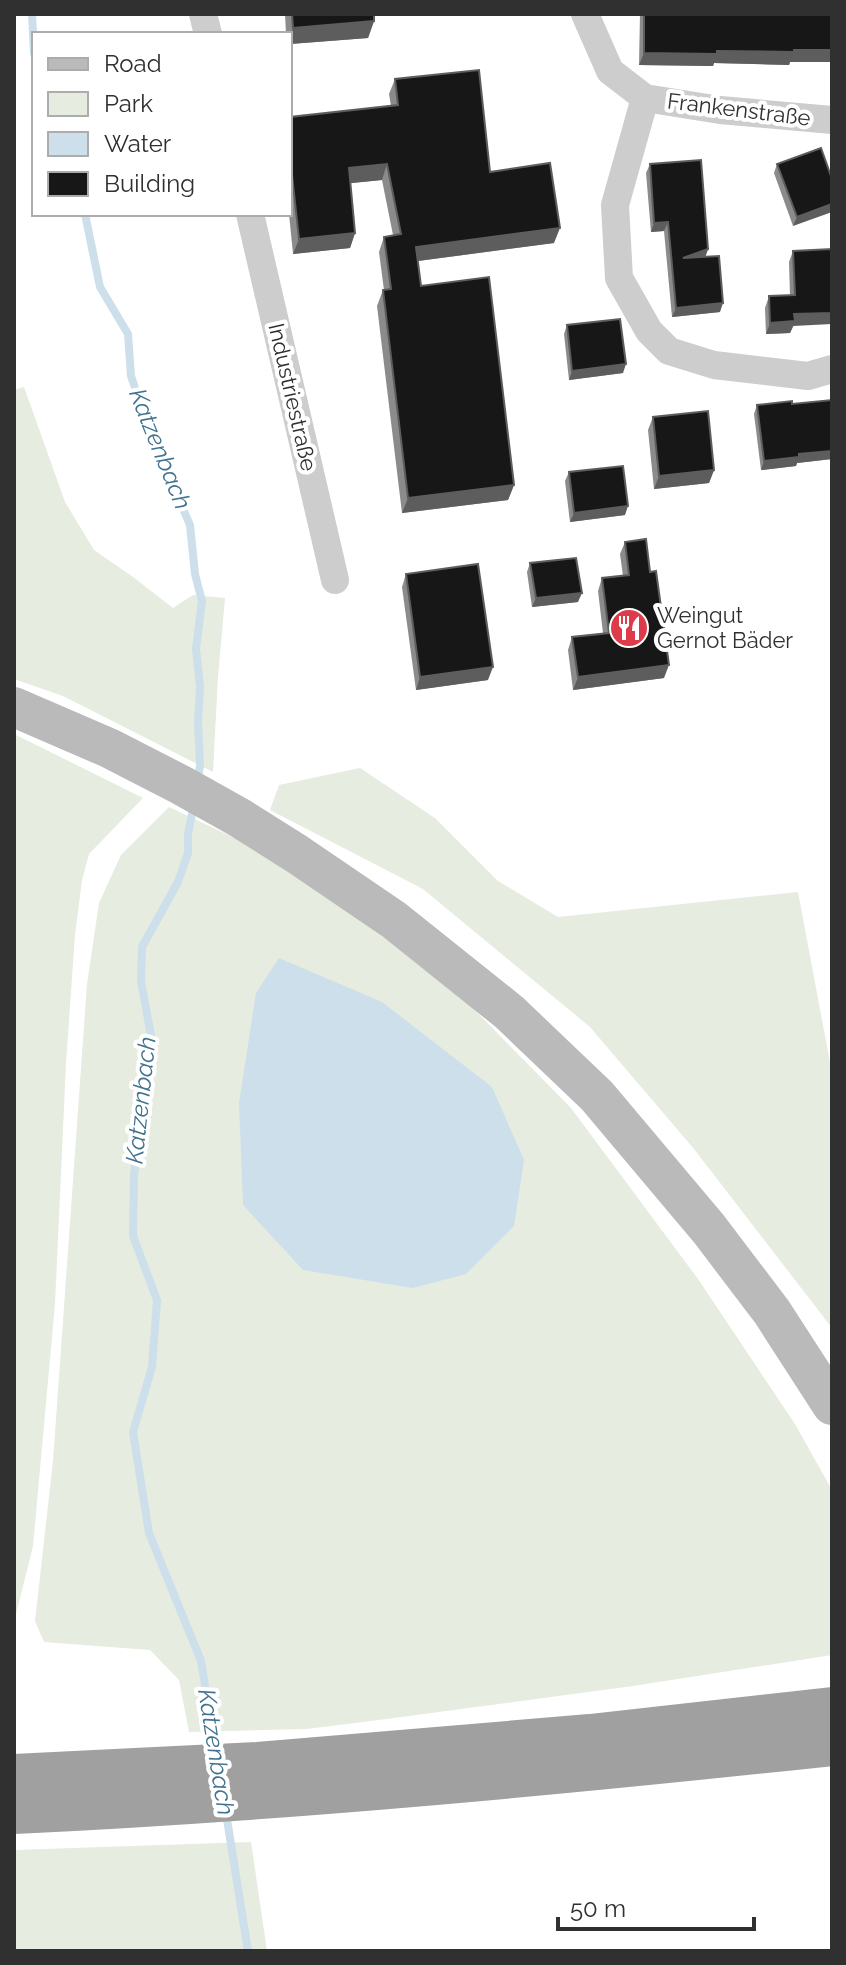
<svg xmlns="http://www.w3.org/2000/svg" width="846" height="1965" font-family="Raleway,sans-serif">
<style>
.green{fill:#e6ecdf}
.water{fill:#ccdfeb}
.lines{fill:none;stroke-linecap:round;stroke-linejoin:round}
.stream{stroke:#ccdfeb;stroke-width:8}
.minor{stroke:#cdcdcd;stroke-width:28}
.secondary{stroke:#bababa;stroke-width:40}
.trunk{stroke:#a0a0a0;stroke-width:44}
.wall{fill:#8b8b8b}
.shaded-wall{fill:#5d5d5d}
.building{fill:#171717;stroke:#5d5d5d;stroke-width:2}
.labels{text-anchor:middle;stroke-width:8;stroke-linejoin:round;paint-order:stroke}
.street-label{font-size:22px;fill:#303030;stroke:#fff}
.poi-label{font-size:22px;fill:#303030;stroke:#fff;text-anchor:start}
.water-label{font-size:24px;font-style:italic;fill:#41728f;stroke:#fff}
</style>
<rect width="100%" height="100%" fill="#fff"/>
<g class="green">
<polygon points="24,387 65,502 94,550 133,577 173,608 193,595 225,598 218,677 213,772 63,696 14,679 14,390"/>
<polygon points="14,734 143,798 89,854 82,880 75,935 66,1063 55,1304 33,1546 14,1622"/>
<polygon points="360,768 435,818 498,881 558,917 798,892 832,1073 832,1328 694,1149 590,1027 423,889 270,810 279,785"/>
<polygon points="169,807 277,858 455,990 571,1108 698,1279 795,1424 832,1490 832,1655 633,1686 371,1721 306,1729 189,1732 179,1680 150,1650 44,1642 35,1621 53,1461 87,984 99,903 121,855"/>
<polygon points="251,1842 267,1951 14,1951 14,1850"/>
</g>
<polygon class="water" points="279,958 382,1002 492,1087 524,1160 514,1226 466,1274 413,1288 303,1270 243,1205 239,1103 256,993"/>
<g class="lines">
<g class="stream">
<polyline points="32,14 34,53"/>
<polyline points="85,214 100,287 128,334 131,376 153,440 190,525 195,574 202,601 196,649 200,687 198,722 200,766 197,783"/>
<polyline points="194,804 188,834 188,853 178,882 142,947 141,981 152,1041 143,1089 134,1176 133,1236 157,1300 152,1367 133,1432 149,1533 201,1661 216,1753"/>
<polyline points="226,1813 248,1951"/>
</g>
<g class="minor">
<polyline points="203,14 208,34"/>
<polyline points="585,14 610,71 645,98 720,110 832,120"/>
<polyline points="645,98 615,205 619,278 649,331 669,351 714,365 808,376 832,369"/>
<polyline points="250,214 335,580"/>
</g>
<polyline class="secondary" points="14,707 109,748 181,785 240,818 297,854 394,920 509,1012 597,1096 709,1229 772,1312 832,1405"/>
<g class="trunk">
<polyline points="14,1776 258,1764 590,1736 832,1709"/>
<path d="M 14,1812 C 288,1799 560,1773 832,1744"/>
</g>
</g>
<g class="wall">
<polygon points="285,14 374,14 374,21 368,38 290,44 290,34 286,34"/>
<polygon points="640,14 832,14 832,62 790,62 789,65 714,63 713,66 639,65"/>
<polygon points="395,79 490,172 554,243 418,261 421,286 514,485 508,500 402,513 377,306 383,290 384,290 379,252 384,237 393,235 382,180 350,183 355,233 350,248 293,254 289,214 290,117 391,106 389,94"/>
<polygon points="650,164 708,249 705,257 720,312 672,317 664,231 651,232 646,173"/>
<polygon points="777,164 832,179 793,226 774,173"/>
<polygon points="832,249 790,333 766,334 765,308 769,296 790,295 789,262 793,251"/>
<polygon points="567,325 623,373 569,380 564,334"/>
<polygon points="832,400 832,459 797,463 796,466 761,470 754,414 757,405 792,404"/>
<polygon points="653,417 714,470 709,483 654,489 648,430"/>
<polygon points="569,472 625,515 570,522 565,481"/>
<polygon points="625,542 664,678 573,690 568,650 572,637 603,633 598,591 602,578 623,576 620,554"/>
<polygon points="530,563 578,602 532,607 527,572"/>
<polygon points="406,574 488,680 416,690 402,587"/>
</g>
<g class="shaded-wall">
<polygon points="374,21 368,38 290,44 290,37 293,28"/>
<polygon points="832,50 832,62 790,62 789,65 714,63 713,66 639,65 644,53"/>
<polygon points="387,164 382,180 343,184 349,168"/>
<polygon points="832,204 832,212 793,226 797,217"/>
<polygon points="668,222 664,231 651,232 654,223"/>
<polygon points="560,228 554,243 410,262 416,247"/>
<polygon points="355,233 350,248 293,254 299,239"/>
<polygon points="708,249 705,258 683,258"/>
<polygon points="723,303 720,312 672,317 676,308"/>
<polygon points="832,313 832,324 793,326 790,333 766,334 770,323 794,314"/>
<polygon points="626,364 623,373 569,380 572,371"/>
<polygon points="832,451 832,459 797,463 796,466 761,470 764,461 799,454"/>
<polygon points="714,470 709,483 654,489 659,476"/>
<polygon points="514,485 508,500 402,513 408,498"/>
<polygon points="628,506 625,515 570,522 574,513"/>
<polygon points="582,593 578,602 532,607 536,598"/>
<polygon points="669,665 664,678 573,690 578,677"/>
<polygon points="493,667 488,680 416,690 420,677"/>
</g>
<g class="building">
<polygon points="292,14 374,14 374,21 293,28"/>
<polygon points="644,14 832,14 832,50 794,50 794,52 717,51 717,54 644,53"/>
<polygon points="479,70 490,172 550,163 560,228 416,247 421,286 489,277 514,485 408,498 383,290 391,289 384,237 401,234 387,164 349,168 355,233 299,239 292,175 290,175 290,117 398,105 395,79"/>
<polygon points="821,148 832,179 832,204 797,217 777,164"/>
<polygon points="701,160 708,249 683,258 719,256 723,303 676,308 668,222 654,223 650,164"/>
<polygon points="832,249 832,313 794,314 795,321 770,323 769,296 795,295 793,251"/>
<polygon points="620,319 626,364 572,371 567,325"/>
<polygon points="832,400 832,451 799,454 799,457 764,461 757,405 792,401 792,404"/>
<polygon points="708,411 714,470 659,476 653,417"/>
<polygon points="623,466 628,506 574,513 569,472"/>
<polygon points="646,539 650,572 656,571 669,665 578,677 572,637 609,633 602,578 629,575 625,542"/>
<polygon points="576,558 582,593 536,598 530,563"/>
<polygon points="478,564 493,667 420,677 406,574"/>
</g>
<defs>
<g id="restaurant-disc" transform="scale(2)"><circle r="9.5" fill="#de3b4a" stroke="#fff"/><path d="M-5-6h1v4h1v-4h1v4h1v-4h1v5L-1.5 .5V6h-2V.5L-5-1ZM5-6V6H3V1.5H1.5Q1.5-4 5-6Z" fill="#fff"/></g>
</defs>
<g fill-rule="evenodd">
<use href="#restaurant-disc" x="629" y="628"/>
</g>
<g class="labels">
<g class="street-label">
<text transform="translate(739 109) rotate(7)" y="8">Frankenstraße</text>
<text transform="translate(293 397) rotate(77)" y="8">Industriestraße</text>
</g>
<g class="poi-label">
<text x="657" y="623">Weingut<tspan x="657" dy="25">Gernot Bäder</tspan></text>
</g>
<g class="water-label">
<text transform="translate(160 449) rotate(68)" y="8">Katzenbach</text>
<text transform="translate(141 1100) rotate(-84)" y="8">Katzenbach</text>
<text transform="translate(216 1752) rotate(81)" y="8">Katzenbach</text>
</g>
</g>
<rect width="846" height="1965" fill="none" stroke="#303030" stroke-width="32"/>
<rect x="32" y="32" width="260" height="184" fill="#ffffff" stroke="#acacac" stroke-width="2"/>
<rect x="48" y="58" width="40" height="12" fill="#bababa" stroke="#acacac" stroke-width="2"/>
<text x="104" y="72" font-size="24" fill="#303030">Road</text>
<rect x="48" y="92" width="40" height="24" fill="#e6ecdf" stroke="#acacac" stroke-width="2"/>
<text x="104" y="112" font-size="24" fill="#303030">Park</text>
<rect x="48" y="132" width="40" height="24" fill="#ccdfeb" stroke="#acacac" stroke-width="2"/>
<text x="104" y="152" font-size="24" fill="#303030">Water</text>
<rect x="48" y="172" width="40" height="24" fill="#171717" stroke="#acacac" stroke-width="2"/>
<text x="104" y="192" font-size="24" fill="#303030">Building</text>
<path d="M558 1917v12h196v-12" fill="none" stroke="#303030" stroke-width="4"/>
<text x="570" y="1917" font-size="24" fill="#303030" stroke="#ffffff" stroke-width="6" paint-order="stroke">50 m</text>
</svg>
